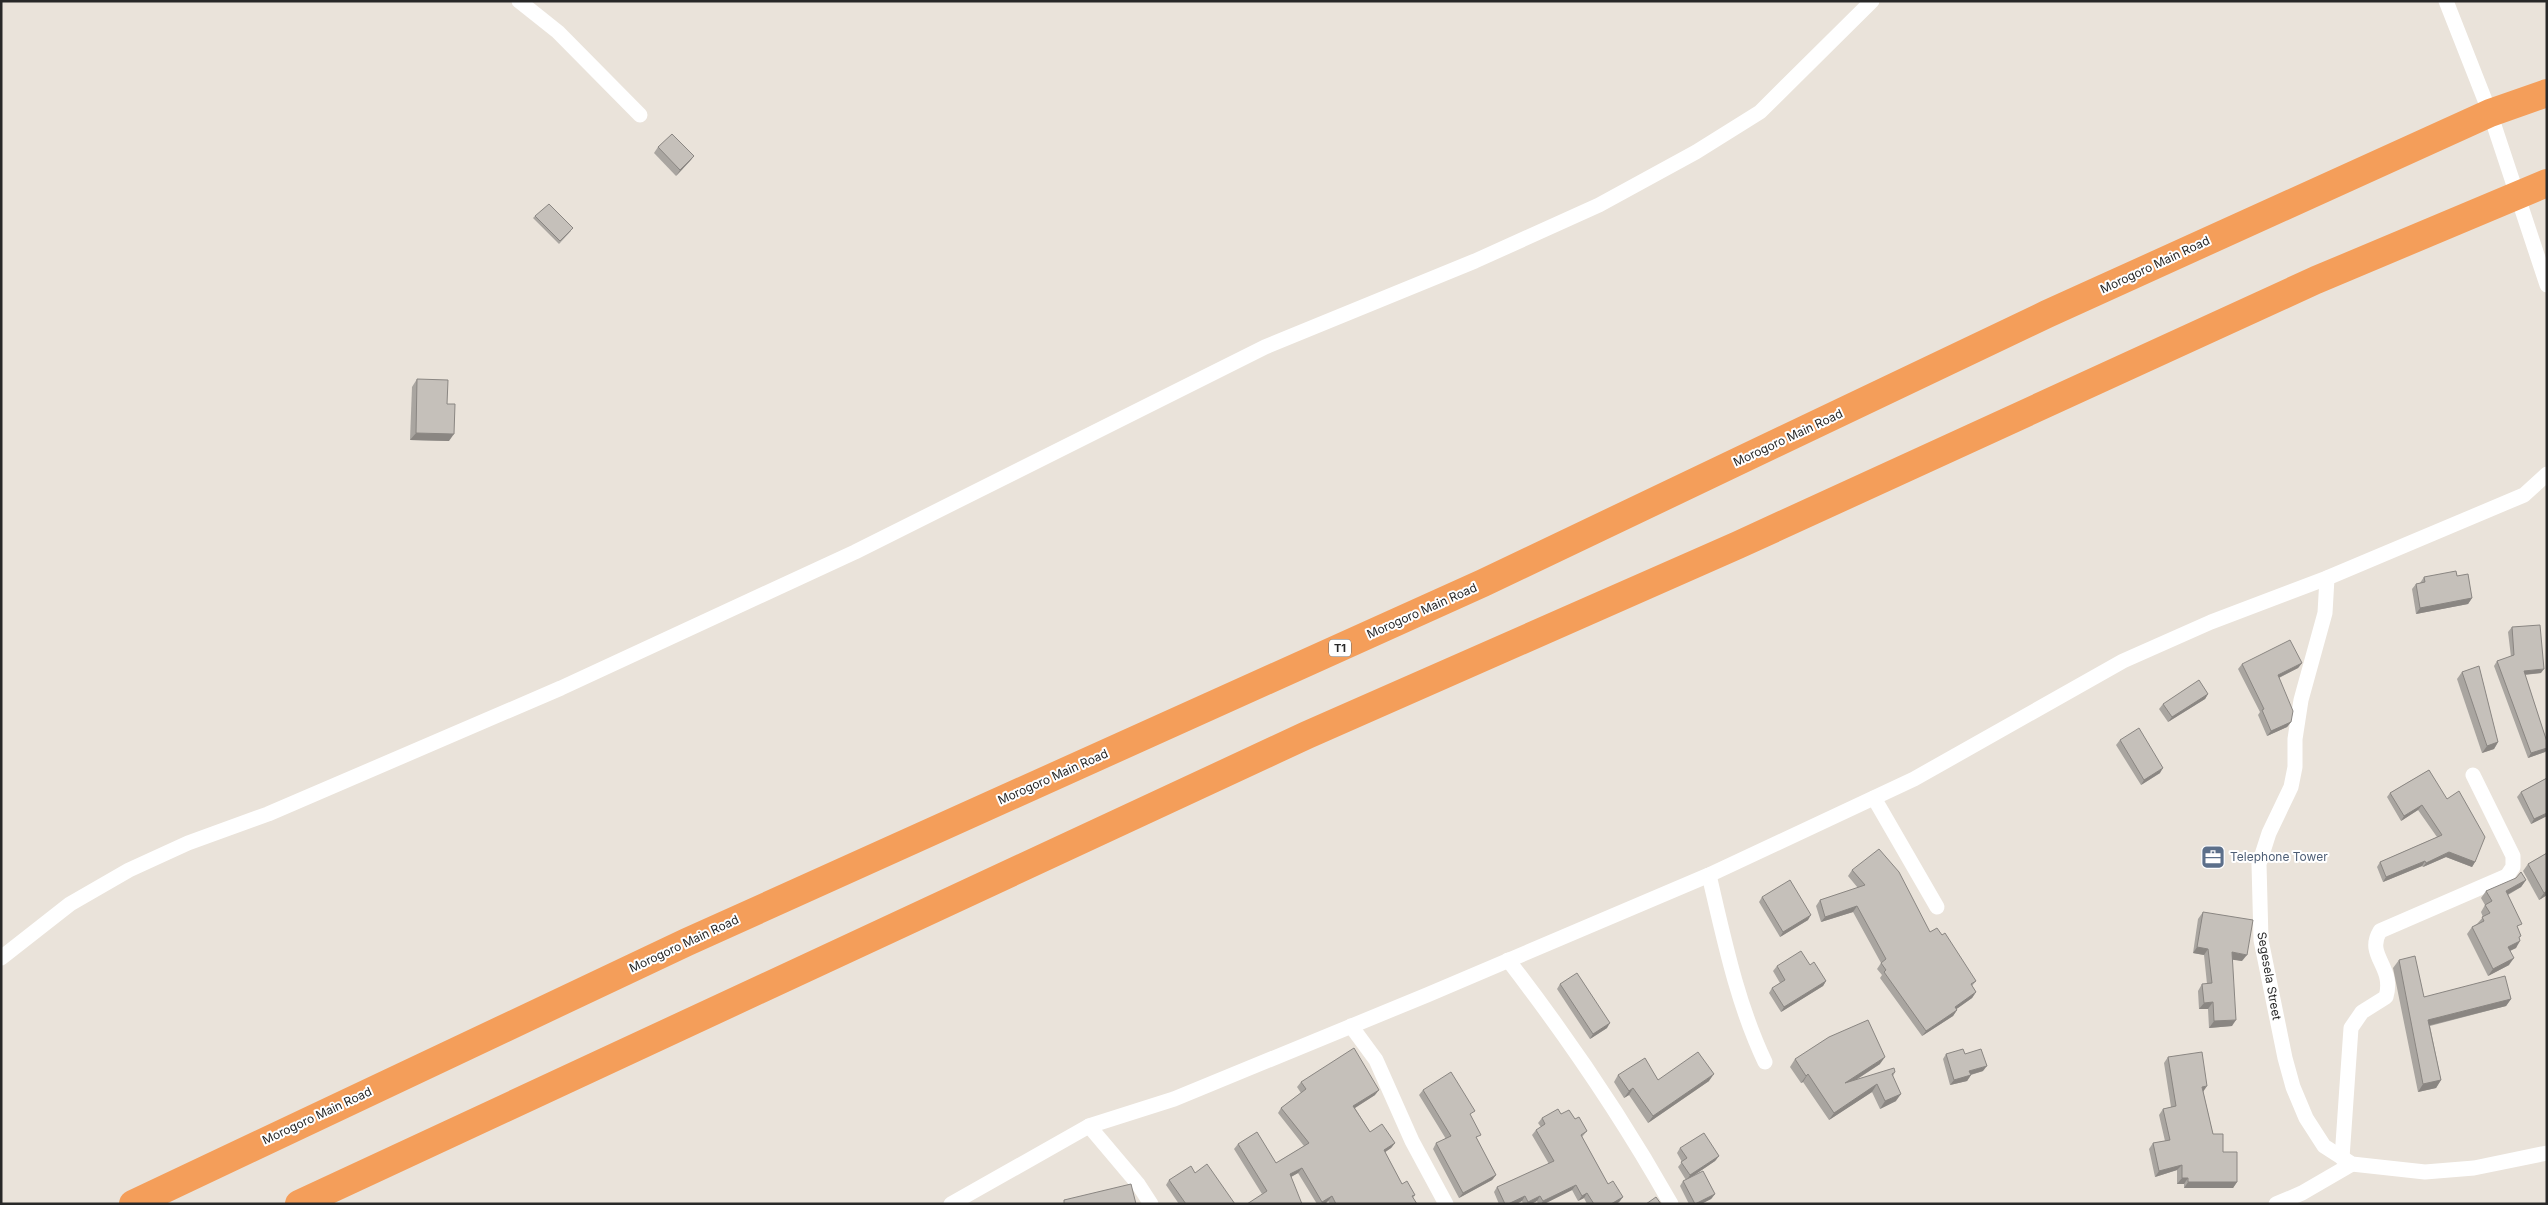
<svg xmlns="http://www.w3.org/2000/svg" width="2548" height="1205" font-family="Inter,sans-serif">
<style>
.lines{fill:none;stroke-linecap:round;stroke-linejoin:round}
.street{stroke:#fff;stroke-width:15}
.highway{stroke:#f49e5a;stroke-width:28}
.wall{fill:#a9a5a0}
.shaded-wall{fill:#8a8682}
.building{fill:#c5c0ba;stroke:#8a8682}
.labels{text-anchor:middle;stroke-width:4;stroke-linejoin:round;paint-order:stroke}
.shield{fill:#fff;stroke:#686868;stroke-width:1}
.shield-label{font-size:11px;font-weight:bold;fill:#282828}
.street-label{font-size:12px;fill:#282828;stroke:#fff}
.service-label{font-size:12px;fill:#4e5e75;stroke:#fff;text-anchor:start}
</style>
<rect width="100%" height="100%" fill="#eae3da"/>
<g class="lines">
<g class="street">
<polyline points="519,1 558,32 640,115"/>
<polyline points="2446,1 2490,113 2547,285"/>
<polyline points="2327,578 2325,613 2301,700 2295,739 2295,767 2291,787 2269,833 2259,864 2261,940 2285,1058 2293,1087 2306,1118 2324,1146 2352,1164 2425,1172 2474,1168 2547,1153"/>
<polyline points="1874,798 1937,907"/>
<path d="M 1709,875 C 1724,939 1737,1003 1765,1062"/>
<polyline points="1,958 70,904 129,870 188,843 268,814 561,688 855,552 1265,347 1475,261 1599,205 1696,152 1760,112 1872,1"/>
<path d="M 1508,960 C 1569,1039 1622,1117 1671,1204"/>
<polyline points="1351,1026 1376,1060 1412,1141 1446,1204"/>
<polyline points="1089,1126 1138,1184 1151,1204"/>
<path d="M 2342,1158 L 2351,1028 L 2362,1012 L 2386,997 C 2395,966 2365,956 2380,931 L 2507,876 L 2513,867 L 2513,856 L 2473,775"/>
<polyline points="951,1204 1089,1126 1174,1099 1427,995 1709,875 1914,779 2123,661 2211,622 2327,578 2524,495 2547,474"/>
<polyline points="2276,1204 2302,1193 2352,1164"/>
</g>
<g class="highway">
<polyline points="133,1204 687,942 1483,583 2047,314 2490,113 2547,93"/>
<polyline points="299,1204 1307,735 1738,545 2316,280 2547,183"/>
</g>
</g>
<g class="wall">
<polygon points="658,147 694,156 690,161 676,176 654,153"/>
<polygon points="535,216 571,231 559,244 533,218"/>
<polygon points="417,379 447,404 449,441 410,440 412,387"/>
<polygon points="2457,576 2472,598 2468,604 2416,614 2412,589 2416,584 2420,583 2424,577"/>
<polygon points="2512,627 2541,673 2525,675 2547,742 2547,750 2545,752 2528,758 2494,666 2497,661 2511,657 2508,632"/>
<polygon points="2302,663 2298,668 2279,678 2291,722 2287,727 2267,736 2258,715 2260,712 2238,669 2242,664"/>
<polygon points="2462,672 2498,742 2494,749 2482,753 2457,679"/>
<polygon points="2208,694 2205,699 2168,722 2159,709 2163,704"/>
<polygon points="2120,740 2160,773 2141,785 2116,745"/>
<polygon points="2429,770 2475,862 2472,867 2446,857 2423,867 2422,866 2383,882 2377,867 2380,862 2437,837 2418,810 2401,821 2387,797 2390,793"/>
<polygon points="2547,778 2547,816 2531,824 2517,797 2521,792"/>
<polygon points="2547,853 2547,895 2539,900 2523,871 2528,864"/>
<polygon points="1852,870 1930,932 1942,935 1976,981 1972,986 1976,992 1972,998 1956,1009 1957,1010 1953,1016 1922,1036 1880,978 1882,975 1877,969 1881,963 1853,912 1821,922 1816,906 1820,900 1858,888 1848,876"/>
<polygon points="2526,880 2521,887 2508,895 2518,929 2519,939 2516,948 2510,951 2509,965 2488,976 2467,934 2472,927 2477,924 2483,917 2481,912 2485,905 2481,898 2486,891"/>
<polygon points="1762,897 1808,920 1780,937 1759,902"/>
<polygon points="2203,912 2242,961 2232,959 2232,1026 2209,1028 2208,1009 2199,1009 2198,991 2202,984 2207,984 2204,955 2193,953 2198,919"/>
<polygon points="2399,960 2424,997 2511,999 2506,1006 2430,1026 2441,1080 2436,1088 2418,1092 2393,968"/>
<polygon points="1810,965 1826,981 1823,986 1781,1012 1769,993 1772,988 1780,983 1773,971 1777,966"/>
<polygon points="1560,984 1607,1028 1590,1039 1557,989"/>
<polygon points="1946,1054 1965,1054 1983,1071 1971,1075 1967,1081 1950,1085 1943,1059"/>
<polygon points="2168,1057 2203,1091 2213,1134 2223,1152 2237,1182 2233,1188 2184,1188 2184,1184 2177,1184 2177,1170 2155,1177 2149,1149 2153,1143 2165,1141 2159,1115 2163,1109 2171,1107 2164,1063"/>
<polygon points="1795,1059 1880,1064 1856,1080 1895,1072 1893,1076 1896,1101 1880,1109 1872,1092 1829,1120 1803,1082 1801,1083 1790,1067"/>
<polygon points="1618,1075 1658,1080 1709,1081 1648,1123 1629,1095 1624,1098 1614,1082"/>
<polygon points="1301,1082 1375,1095 1355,1108 1370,1132 1395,1143 1391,1148 1385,1152 1402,1184 1415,1195 1413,1198 1417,1204 1330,1204 1328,1201 1325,1204 1317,1204 1298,1173 1262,1194 1234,1149 1238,1144 1276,1163 1304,1146 1278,1113 1281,1108 1301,1093 1297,1087"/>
<polygon points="1423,1090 1471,1116 1477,1140 1496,1175 1492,1180 1459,1198 1433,1149 1436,1143 1446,1139 1419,1095"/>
<polygon points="1561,1114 1575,1119 1587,1131 1582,1137 1608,1184 1623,1197 1619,1202 1616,1204 1587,1204 1584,1198 1578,1201 1572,1190 1544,1204 1538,1204 1537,1201 1531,1204 1523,1204 1522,1201 1516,1204 1499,1204 1494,1192 1497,1187 1549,1164 1532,1135 1536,1130 1541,1127 1538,1123 1542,1118"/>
<polygon points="1680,1148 1719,1156 1715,1161 1690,1178 1715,1194 1711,1199 1701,1204 1689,1204 1680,1186 1683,1181 1686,1180 1678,1167 1682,1162 1677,1153"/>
<polygon points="1195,1173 1235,1204 1179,1204 1166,1185 1169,1180"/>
</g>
<g class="shaded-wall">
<polygon points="694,156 690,161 676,176 680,170"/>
<polygon points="416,433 454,434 449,441 410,440"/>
<polygon points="2472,598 2468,604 2416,614 2420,608"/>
<polygon points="2302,663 2298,668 2274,680 2278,675"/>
<polygon points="2544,669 2541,673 2520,675 2524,671"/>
<polygon points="2208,694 2205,699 2168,722 2172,717"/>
<polygon points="2291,722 2287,727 2267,736 2271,731"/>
<polygon points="2498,742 2494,749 2482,753 2487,746"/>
<polygon points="2547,748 2547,750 2545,752 2528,758 2531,753"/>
<polygon points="2163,768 2160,773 2141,785 2144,780"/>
<polygon points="2422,805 2418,810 2401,821 2404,816"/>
<polygon points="2547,813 2547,816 2531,824 2534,819"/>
<polygon points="2449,852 2475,862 2472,867 2446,857 2423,867 2426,863"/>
<polygon points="2425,861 2422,866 2383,882 2386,877"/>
<polygon points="2526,880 2521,887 2501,898 2506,891"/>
<polygon points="2547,891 2547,895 2539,900 2544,893"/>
<polygon points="1857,906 1853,912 1821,922 1825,917"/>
<polygon points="1811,915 1808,920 1780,937 1783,932"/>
<polygon points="2520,941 2516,948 2503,954 2508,947"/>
<polygon points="2197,947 2208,949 2204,955 2193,953"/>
<polygon points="2232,952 2247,955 2242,961 2227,959"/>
<polygon points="2514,958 2509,965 2488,976 2493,969"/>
<polygon points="1826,981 1823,986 1781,1012 1784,1007"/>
<polygon points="1976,992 1972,998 1951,1013 1955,1007"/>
<polygon points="2511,999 2506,1006 2423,1027 2428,1020"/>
<polygon points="2213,1002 2208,1009 2199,1009 2204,1003"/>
<polygon points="1957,1010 1953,1016 1922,1036 1926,1031"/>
<polygon points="2236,1020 2232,1026 2209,1028 2214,1021"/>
<polygon points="1610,1023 1607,1028 1590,1039 1593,1034"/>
<polygon points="1885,1057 1880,1064 1840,1090 1845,1083"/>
<polygon points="1987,1066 1983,1071 1966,1076 1969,1071"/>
<polygon points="1714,1074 1709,1081 1648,1123 1653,1116"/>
<polygon points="1808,1074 1803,1082 1801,1083 1806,1076"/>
<polygon points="1971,1075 1967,1081 1950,1085 1954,1080"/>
<polygon points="2441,1080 2436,1088 2418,1092 2423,1084"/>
<polygon points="1877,1084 1872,1092 1829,1120 1834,1113"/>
<polygon points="2207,1086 2203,1092 2202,1087"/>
<polygon points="1633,1088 1629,1095 1624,1098 1629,1091"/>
<polygon points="1379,1090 1375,1095 1350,1111 1353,1106"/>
<polygon points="1901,1094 1896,1101 1880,1109 1885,1101"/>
<polygon points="1395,1143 1391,1148 1381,1155 1384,1150"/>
<polygon points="1719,1156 1715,1161 1687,1180 1690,1175"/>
<polygon points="2182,1165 2177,1170 2155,1177 2159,1171"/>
<polygon points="1302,1168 1298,1173 1287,1179 1290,1174"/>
<polygon points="1496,1175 1492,1180 1459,1198 1463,1193"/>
<polygon points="2182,1178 2188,1178 2184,1184 2177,1184"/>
<polygon points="2188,1182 2237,1182 2233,1188 2184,1188"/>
<polygon points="1576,1185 1572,1190 1544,1204 1541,1204 1543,1201"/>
<polygon points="1587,1193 1584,1198 1578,1201 1582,1196"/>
<polygon points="1715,1194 1711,1199 1701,1204 1695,1204"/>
<polygon points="1332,1196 1328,1201 1325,1204 1321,1204 1322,1202"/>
<polygon points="1525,1196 1522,1201 1516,1204 1508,1204"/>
<polygon points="1540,1196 1537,1201 1531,1204 1526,1204 1528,1202"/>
<polygon points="1623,1197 1619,1202 1616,1204 1611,1204"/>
</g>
<g class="building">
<polygon points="672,134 694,156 680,170 658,147"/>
<polygon points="549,204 573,228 560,241 535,216"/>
<polygon points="417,379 448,380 447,404 455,404 454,434 416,433"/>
<polygon points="2456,571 2457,576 2468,574 2472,598 2420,608 2416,584 2425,582 2424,577"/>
<polygon points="2540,625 2544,669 2524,671 2547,742 2547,748 2531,753 2497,661 2514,655 2512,627"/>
<polygon points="2290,640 2302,663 2278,675 2293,711 2291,722 2271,731 2262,710 2264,709 2242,664"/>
<polygon points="2479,666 2498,742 2487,746 2462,672"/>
<polygon points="2199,680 2208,694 2172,717 2163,704"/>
<polygon points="2139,728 2163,768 2144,780 2120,740"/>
<polygon points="2429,770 2447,799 2459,791 2485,837 2475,862 2449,852 2426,863 2425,861 2386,877 2380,862 2442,835 2422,805 2404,816 2390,793"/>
<polygon points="2547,778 2547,813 2534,819 2521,792"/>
<polygon points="1879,849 1899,872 1930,932 1937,928 1942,935 1945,933 1976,981 1971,984 1976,992 1955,1007 1957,1010 1926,1031 1884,972 1886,970 1881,963 1886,959 1857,906 1825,917 1820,900 1865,885 1852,870"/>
<polygon points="2547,853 2547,891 2544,893 2528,864"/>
<polygon points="2521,872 2526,880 2506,891 2522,924 2517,926 2521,936 2519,937 2520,941 2508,947 2514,958 2493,969 2472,927 2484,921 2482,917 2490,913 2485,905 2492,901 2486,891 2516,878"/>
<polygon points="1790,880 1811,915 1783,932 1762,897"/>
<polygon points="2203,912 2253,920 2247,955 2232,952 2236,1020 2214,1021 2213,1002 2204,1003 2202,984 2212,983 2208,949 2197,947"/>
<polygon points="1801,951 1810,965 1814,962 1826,981 1784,1007 1772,988 1785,980 1777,966"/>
<polygon points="2415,956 2424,997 2505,976 2511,999 2428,1020 2441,1080 2423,1084 2399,960"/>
<polygon points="1577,973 1610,1023 1593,1034 1560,984"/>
<polygon points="1868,1020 1885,1057 1845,1083 1894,1068 1895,1072 1892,1074 1901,1094 1885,1101 1877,1084 1834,1113 1808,1074 1806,1076 1795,1059 1829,1037"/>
<polygon points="1354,1048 1379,1090 1353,1106 1370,1132 1382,1124 1395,1143 1384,1150 1402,1184 1407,1181 1415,1195 1412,1196 1417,1204 1336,1204 1332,1196 1322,1202 1302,1168 1290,1174 1302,1204 1247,1204 1267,1191 1238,1144 1257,1132 1276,1163 1309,1143 1281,1108 1306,1089 1301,1082"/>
<polygon points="1963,1049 1965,1054 1981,1049 1987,1066 1969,1071 1971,1075 1954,1080 1946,1054"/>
<polygon points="1698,1052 1714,1074 1653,1116 1633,1088 1629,1091 1618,1075 1645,1058 1658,1080"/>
<polygon points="2202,1052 2207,1086 2202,1087 2213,1134 2223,1134 2223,1152 2237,1152 2237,1182 2188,1182 2188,1178 2182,1178 2182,1165 2159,1171 2153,1143 2170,1140 2163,1109 2176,1106 2168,1057"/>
<polygon points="1451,1072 1475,1111 1470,1114 1481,1135 1476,1137 1496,1175 1463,1193 1436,1143 1451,1136 1423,1090"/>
<polygon points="1558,1109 1561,1114 1569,1110 1575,1119 1579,1117 1587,1131 1581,1135 1608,1184 1613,1181 1623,1197 1611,1204 1594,1204 1587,1193 1582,1196 1576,1185 1543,1201 1540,1196 1528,1202 1525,1196 1508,1204 1505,1204 1497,1187 1554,1161 1536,1130 1545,1124 1542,1118"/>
<polygon points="1704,1133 1719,1156 1690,1175 1681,1162 1687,1158 1680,1148"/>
<polygon points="1207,1164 1235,1204 1186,1204 1169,1180 1191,1166 1195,1173"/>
<polygon points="1703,1171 1715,1194 1695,1204 1683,1181"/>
<polygon points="1131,1184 1136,1204 1064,1204 1064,1200"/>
<polygon points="1656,1197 1661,1204 1646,1204"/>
</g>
<defs>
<g id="office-square" transform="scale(1.25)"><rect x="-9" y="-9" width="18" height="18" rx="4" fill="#5c6f8a" stroke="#fff"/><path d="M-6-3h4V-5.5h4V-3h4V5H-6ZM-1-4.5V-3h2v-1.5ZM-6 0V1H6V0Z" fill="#fff"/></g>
</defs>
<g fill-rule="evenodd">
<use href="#office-square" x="2213" y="857"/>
</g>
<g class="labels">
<rect class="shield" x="1329" y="639.5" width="22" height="17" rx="4"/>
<g class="shield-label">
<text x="1340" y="652">T1</text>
</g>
<g class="street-label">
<text transform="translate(2155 265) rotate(-25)" y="4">Morogoro Main Road</text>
<text transform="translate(1788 438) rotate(-25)" y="4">Morogoro Main Road</text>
<text transform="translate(1422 611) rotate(-24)" y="4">Morogoro Main Road</text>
<text transform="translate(1053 777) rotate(-24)" y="4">Morogoro Main Road</text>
<text transform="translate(684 944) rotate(-25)" y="4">Morogoro Main Road</text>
<text transform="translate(2269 976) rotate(80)" y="4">Segesela Street</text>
<text transform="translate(317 1116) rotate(-25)" y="4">Morogoro Main Road</text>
</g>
<g class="service-label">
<text x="2230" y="861">Telephone Tower</text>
</g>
</g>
<rect width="2548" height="1205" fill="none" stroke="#282828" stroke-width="5"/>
</svg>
